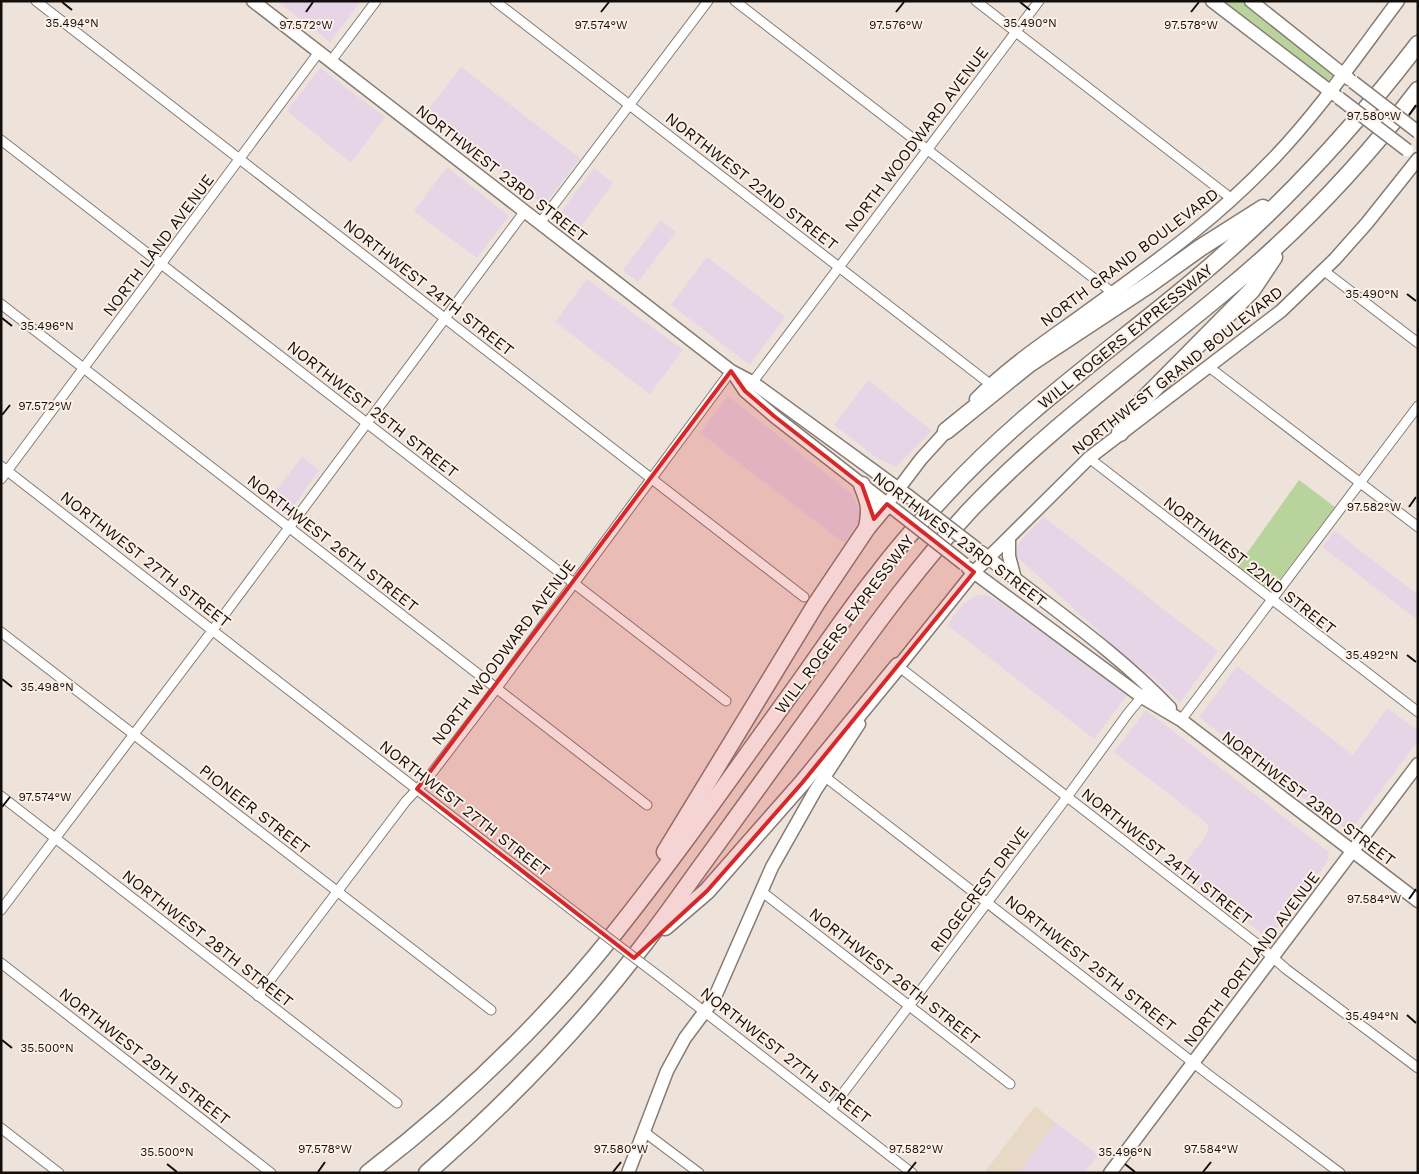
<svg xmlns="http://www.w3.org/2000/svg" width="1419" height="1174" font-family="'Work Sans',sans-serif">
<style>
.commercial{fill:#e6d5e7}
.industrial{fill:#e7d9c6}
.green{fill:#b9d39c}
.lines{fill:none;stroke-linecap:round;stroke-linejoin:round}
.street-casing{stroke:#857b73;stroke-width:11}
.secondary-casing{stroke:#857b73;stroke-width:15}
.highway-casing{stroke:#857b73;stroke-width:19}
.street{stroke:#fff;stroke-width:9}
.secondary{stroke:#fff;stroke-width:12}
.highway{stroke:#fff;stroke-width:16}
.street-bridge-casing{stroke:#857b73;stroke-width:11;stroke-linecap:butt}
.secondary-bridge-casing{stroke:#857b73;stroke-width:15;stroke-linecap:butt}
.street-bridge{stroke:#fff;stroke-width:9}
.secondary-bridge{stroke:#fff;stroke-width:12}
.marked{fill:#d62828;fill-opacity:0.2;stroke:#d62828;stroke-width:4;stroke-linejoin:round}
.ticks{fill:none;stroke:#120e0b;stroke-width:2}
.labels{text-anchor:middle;stroke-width:4;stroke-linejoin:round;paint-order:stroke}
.street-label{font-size:16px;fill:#120e0b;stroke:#fcf0e7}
.ticks-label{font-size:12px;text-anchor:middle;fill:#120e0b;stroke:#fcf0e7;stroke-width:4;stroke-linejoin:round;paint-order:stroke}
</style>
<rect width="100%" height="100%" fill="#eee3da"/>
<g class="commercial">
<polygon points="277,1 361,1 330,42"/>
<polygon points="461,67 580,158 544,206 426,112"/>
<polygon points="320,68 385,117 351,163 287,111"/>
<polygon points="447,167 509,216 477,258 414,211"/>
<polygon points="594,168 613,183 576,234 556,219"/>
<polygon points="661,220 676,232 638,282 623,270"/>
<polygon points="707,257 785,317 750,365 671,305"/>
<polygon points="587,279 683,350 650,394 555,322"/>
<polygon points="868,380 932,431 896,467 877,458 834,425"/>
<polygon points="728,396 853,495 862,517 844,543 700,433"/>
<polygon points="302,457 319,470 287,515 268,501"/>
<polygon points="1044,517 1218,651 1180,702 1152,677 1100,637 1102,634 1015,555 1018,544 1023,538"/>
<polygon points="1335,531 1418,595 1418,620 1322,547"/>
<polygon points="977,595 986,595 998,601 1127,695 1094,739 947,625 962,605"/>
<polygon points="1237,666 1353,755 1387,708 1418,731 1418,741 1349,833 1199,717"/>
<polygon points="1146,710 1329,852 1328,861 1269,939 1179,870 1206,836 1209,825 1114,752"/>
<polygon points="1055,1122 1098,1155 1084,1173 1019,1173"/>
</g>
<polygon class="industrial" points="1035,1106 1055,1122 1019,1173 984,1173"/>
<g class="green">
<polygon points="1220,1 1245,1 1301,45 1333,74 1333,76 1327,82"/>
<polygon points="1299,480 1335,507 1275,586 1265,588 1237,567"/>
</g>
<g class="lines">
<g class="street-casing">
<g id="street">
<polyline points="36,1 804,597"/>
<polyline points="495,1 990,384"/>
<polyline points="735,1 1113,293"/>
<polyline points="976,1 1232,199"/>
<polyline points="331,61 376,1"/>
<polyline points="1,140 726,701"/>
<polyline points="540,223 708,1"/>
<polyline points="1323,270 1418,343"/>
<polyline points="1,304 647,805"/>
<polyline points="1209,367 1418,527"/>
<polyline points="749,387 1039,1"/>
<polyline points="1089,458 1418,712"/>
<polyline points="1,466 581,917"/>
<polyline points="1,479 319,52"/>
<polyline points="1,632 491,1010"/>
<polyline points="898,666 1261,947 1286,969 1418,1068"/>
<polyline points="1181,720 1418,406"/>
<polyline points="824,776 1209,1075 1340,1173"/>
<polyline points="1,796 397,1103"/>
<polyline points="761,891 1010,1084"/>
<polyline points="1,910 212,631 525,211"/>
<polyline points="1,963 271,1173"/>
<polyline points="665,981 912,1173"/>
<polyline points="258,996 406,801 428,778 496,689 731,371"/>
<polyline points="831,1109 1067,797 1129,712 1145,693"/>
<polyline points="1,1128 59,1173"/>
<polyline points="643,1131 699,1173"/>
</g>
</g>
<g class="secondary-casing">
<g id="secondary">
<polyline points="253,1 731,371 752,382 907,495"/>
<polyline points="1212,1 1335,95"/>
<polyline points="1251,1 1349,79"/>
<polyline points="733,373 745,391 774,416 892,508"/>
<path d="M 976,399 C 1002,372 1033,350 1064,328 C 1107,297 1151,266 1192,233 C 1221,210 1248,185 1273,159 C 1319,111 1358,54 1398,1"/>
<polyline points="887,504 921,459 952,425"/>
<polyline points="1009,539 1009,556 1015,579"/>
<path d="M 981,552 C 1044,603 1114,649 1170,708"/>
<polyline points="968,568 1142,697 1181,720 1418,901"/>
<polyline points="894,672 974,572 1089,458 1281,311 1335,259 1367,223 1418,159"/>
<polyline points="628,1173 667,1071 685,1038 714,999 772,867 815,791 859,724"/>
<polyline points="1110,1173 1418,764"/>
</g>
</g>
<g class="highway-casing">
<g id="highway">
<polyline points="946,431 1029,364 1150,284 1200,248 1263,208"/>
<polyline points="1120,433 1142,401 1252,290 1274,257"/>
<path d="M 862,485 C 869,502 871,509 867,528"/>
<polyline points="665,852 816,604 867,528 887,504"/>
<polyline points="665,927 707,891 802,783 898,666"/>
<path d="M 368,1173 C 458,1104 542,1024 613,935 C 678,854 737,768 798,684 C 825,646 851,607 880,571 C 900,544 923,519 946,494 C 1022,411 1114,348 1199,276 C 1281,207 1353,129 1418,44"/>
<path d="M 427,1173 C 505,1105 578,1030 641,948 C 664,919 685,888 707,858 C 749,800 791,742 833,684 C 876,624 920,564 970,510 C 1047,429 1138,364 1223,293 C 1295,234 1361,165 1418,90"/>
</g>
</g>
<use href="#street" class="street"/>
<use href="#secondary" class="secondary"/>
<use href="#highway" class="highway"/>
<g class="street-bridge-casing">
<polyline id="street-bridge" points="581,917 665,981"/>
</g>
<g class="secondary-bridge-casing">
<g id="secondary-bridge">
<polyline points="1353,82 1418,132"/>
<polyline points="1339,98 1407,150"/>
<polyline points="907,495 977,549"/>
<polyline points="894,509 964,564"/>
</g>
</g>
<use href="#street-bridge" class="street-bridge"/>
<use href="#secondary-bridge" class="secondary-bridge"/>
</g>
<path class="marked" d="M 731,371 L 745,391 L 774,416 L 862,485 L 874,519 L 887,504 L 974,572 L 802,783 L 707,891 L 634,958 L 417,789 Z"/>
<path class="ticks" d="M 62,2 L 72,10M 1020,2 L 1030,10M 306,12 L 313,2M 601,12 L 609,2M 896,12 L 904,2M 1191,12 L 1199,2M 1409,115 L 1416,105M 1407,294 L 1416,301M 2,318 L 12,326M 2,415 L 10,405M 1409,507 L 1416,497M 1407,655 L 1416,662M 2,679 L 12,687M 2,807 L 10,797M 1409,899 L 1416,889M 1407,1015 L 1416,1023M 2,1040 L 12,1048M 167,1164 L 177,1172M 1125,1164 L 1135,1172M 318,1172 L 325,1162M 613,1172 L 621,1162M 908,1172 L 916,1162M 1203,1172 L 1211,1162"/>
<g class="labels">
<g class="street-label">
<text transform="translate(916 139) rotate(-53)" y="6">NORTH WOODWARD AVENUE</text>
<text transform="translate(502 173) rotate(38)" y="6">NORTHWEST 23RD STREET</text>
<text transform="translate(752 181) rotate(38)" y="6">NORTHWEST 22ND STREET</text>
<text transform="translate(158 245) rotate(-53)" y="6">NORTH LAND AVENUE</text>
<text transform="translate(1129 257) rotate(-37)" y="6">NORTH GRAND BOULEVARD</text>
<text transform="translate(429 287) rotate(38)" y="6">NORTHWEST 24TH STREET</text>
<text transform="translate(1125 336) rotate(-39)" y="6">WILL ROGERS EXPRESSWAY</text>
<text transform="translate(1177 370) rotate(-38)" y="6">NORTHWEST GRAND BOULEVARD</text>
<text transform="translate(373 409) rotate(38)" y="6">NORTHWEST 25TH STREET</text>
<text transform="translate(960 539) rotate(37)" y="6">NORTHWEST 23RD STREET</text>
<text transform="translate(333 543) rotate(38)" y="6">NORTHWEST 26TH STREET</text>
<text transform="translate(146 559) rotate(38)" y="6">NORTHWEST 27TH STREET</text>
<text transform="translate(1250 565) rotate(38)" y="6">NORTHWEST 22ND STREET</text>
<text transform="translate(844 624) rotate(-53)" y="6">WILL ROGERS EXPRESSWAY</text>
<text transform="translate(503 652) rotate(-53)" y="6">NORTH WOODWARD AVENUE</text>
<text transform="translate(1309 798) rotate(37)" y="6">NORTHWEST 23RD STREET</text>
<text transform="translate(465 808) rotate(38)" y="6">NORTHWEST 27TH STREET</text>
<text transform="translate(255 809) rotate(38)" y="6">PIONEER STREET</text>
<text transform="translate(1167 856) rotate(38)" y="6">NORTHWEST 24TH STREET</text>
<text transform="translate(979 889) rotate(-53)" y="6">RIDGECREST DRIVE</text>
<text transform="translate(208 938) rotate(38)" y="6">NORTHWEST 28TH STREET</text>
<text transform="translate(1251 959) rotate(-53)" y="6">NORTH PORTLAND AVENUE</text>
<text transform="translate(1091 963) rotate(38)" y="6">NORTHWEST 25TH STREET</text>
<text transform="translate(895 976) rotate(38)" y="6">NORTHWEST 26TH STREET</text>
<text transform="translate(786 1055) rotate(38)" y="6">NORTHWEST 27TH STREET</text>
<text transform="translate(145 1056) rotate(38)" y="6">NORTHWEST 29TH STREET</text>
</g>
</g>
<g class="ticks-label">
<text x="72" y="27">35.494°N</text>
<text x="1030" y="27">35.490°N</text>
<text x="306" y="29">97.572°W</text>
<text x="601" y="29">97.574°W</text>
<text x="896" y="29">97.576°W</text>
<text x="1191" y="29">97.578°W</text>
<text x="1374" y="120">97.580°W</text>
<text x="1372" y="298">35.490°N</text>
<text x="47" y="330">35.496°N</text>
<text x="45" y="410">97.572°W</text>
<text x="1374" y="511">97.582°W</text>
<text x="1372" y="659">35.492°N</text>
<text x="47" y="691">35.498°N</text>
<text x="45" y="801">97.574°W</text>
<text x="1374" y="903">97.584°W</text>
<text x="1372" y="1020">35.494°N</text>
<text x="47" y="1052">35.500°N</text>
<text x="325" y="1153">97.578°W</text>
<text x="621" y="1153">97.580°W</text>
<text x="916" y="1153">97.582°W</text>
<text x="1211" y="1153">97.584°W</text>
<text x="167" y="1156">35.500°N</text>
<text x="1125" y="1156">35.496°N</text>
</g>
<rect width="1419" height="1174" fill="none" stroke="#120e0b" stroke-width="5"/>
</svg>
